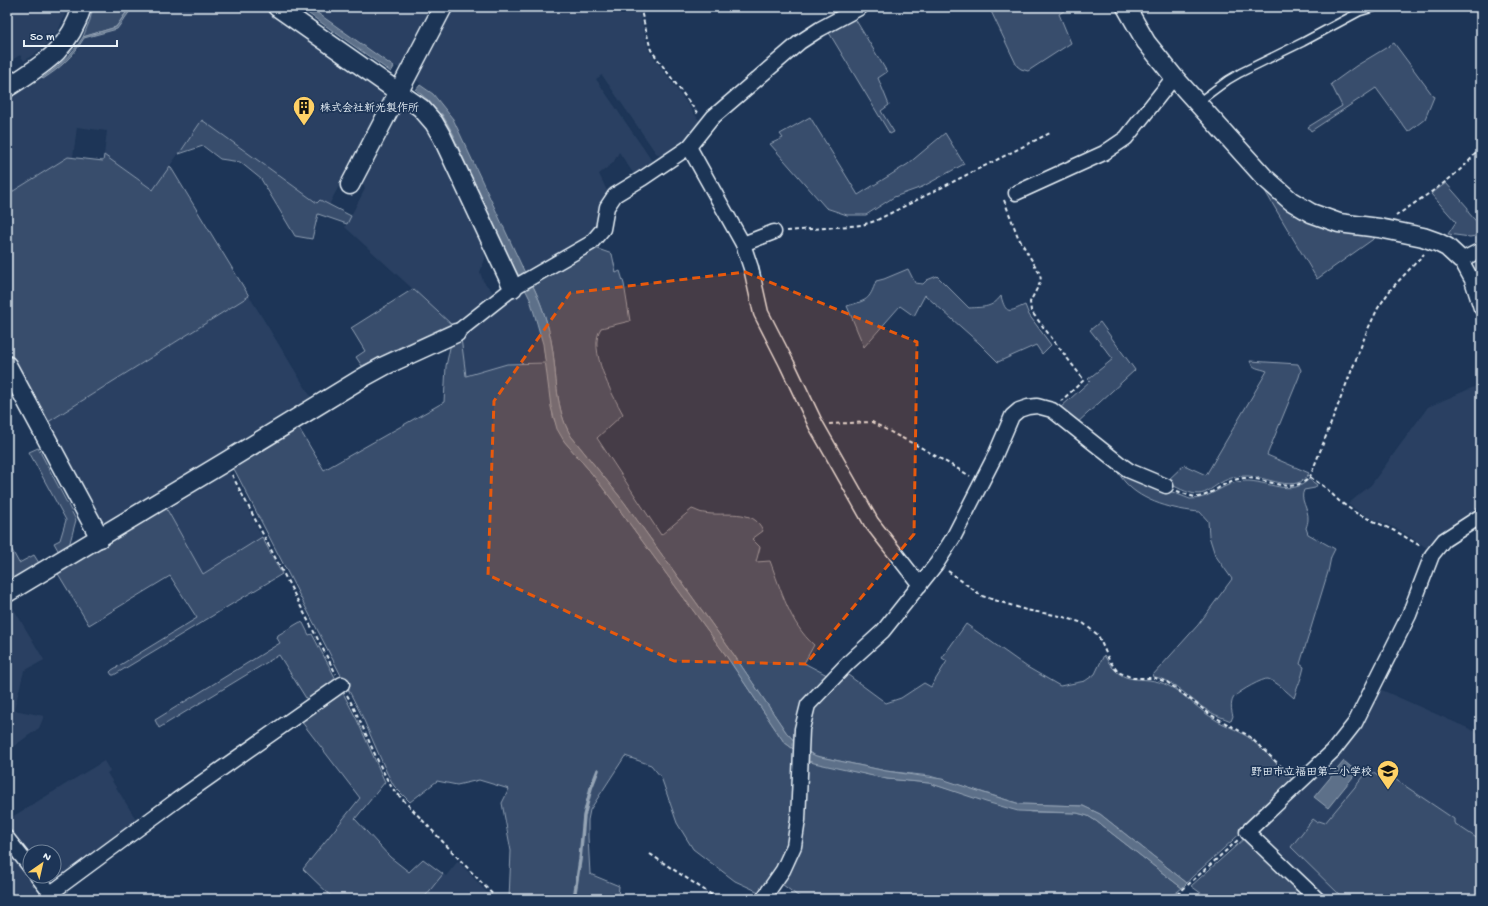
<svg xmlns="http://www.w3.org/2000/svg" width="1488" height="906" font-family="'Gochi Hand','Klee One',sans-serif">
<style>
.built{fill:#2a4162}
.green{fill:#374d6c;stroke:#909fb2}
.water{fill:#5d7089;stroke:#95a4b5}
.lines{fill:none;stroke-linecap:round;stroke-linejoin:round}
.stream{stroke:#95a4b5;stroke-width:3.5}
.service-casing{stroke:#e8f1f8;stroke-width:10}
.minor-casing{stroke:#e8f1f8;stroke-width:17}
.tertiary-casing{stroke:#e8f1f8;stroke-width:21}
.path{stroke:#e8f1f8;stroke-width:2;stroke-dasharray:4 3;stroke-linecap:butt}
.service{stroke:#1d3557;stroke-width:7}
.minor{stroke:#1d3557;stroke-width:14}
.tertiary{stroke:#1d3557;stroke-width:18}
.marked{fill:#e8590c;fill-opacity:0.2;stroke:#e8590c;stroke-width:3;stroke-dasharray:8 5;stroke-linejoin:round}
.labels{text-anchor:middle;stroke-width:3.5;stroke-linejoin:round;paint-order:stroke}
.poi-label{font-size:11px;font-weight:bold;fill:#e8f1f8;stroke:#1d3557;text-anchor:start}
</style>
<rect width="100%" height="100%" fill="#1d3557"/>
<filter id="ink" filterUnits="userSpaceOnUse"><feTurbulence type="fractalNoise" baseFrequency=".025" numOctaves="2"/><feDisplacementMap in="SourceGraphic" scale="8" xChannelSelector="R" yChannelSelector="G"/><feConvolveMatrix kernelMatrix="1 2 1 2 8 2 1 2 1" color-interpolation-filters="sRGB"/></filter>
<g filter="url(#ink)">
<g class="built">
<polygon points="7,7 68,7 59,29 52,39 43,48 24,61 20,55 7,63"/>
<polygon points="133,7 268,7 383,88 385,97 329,205 320,200 317,203 202,120 153,190 104,155 107,131 77,127 73,157 68,157 7,195 7,100 42,78 43,79 68,61 79,48 84,38 117,29"/>
<polygon points="309,7 432,7 401,69 395,66 394,67"/>
<polygon points="451,7 638,7 649,51 701,123 686,144 662,157 656,153 602,75 596,79 652,161 653,165 637,179 619,152 613,163 599,174 609,195 591,238 526,275 453,119 433,94 420,85 420,83 414,79"/>
<polygon points="407,105 429,130 485,248 485,259 480,272 483,281 492,291 493,298 451,324 345,227 365,189 362,178 398,107"/>
<polygon points="525,289 530,299 543,344 546,363 507,364 465,376 461,338 491,310"/>
<polygon points="249,296 311,397 107,523 94,519 45,424"/>
<polygon points="1481,384 1481,512 1430,550 1398,529 1365,516 1348,504 1371,485 1428,407"/>
<polygon points="227,468 262,537 203,574 165,506"/>
<polygon points="9,601 44,660 24,671 14,710 44,716 39,728 7,751 7,602"/>
<polygon points="1375,687 1481,734 1481,899 1323,899 1256,836 1257,828 1325,763"/>
<polygon points="104,761 110,771 107,773 139,824 52,888 43,876 54,876 54,852 30,852 30,859 7,829 7,820"/>
<polygon points="7,848 30,876 49,899 14,899 7,888"/>
<polygon points="458,861 493,899 423,899 443,874 446,876"/>
</g>
<g class="green">
<polygon points="93,7 130,7 116,27 83,37 90,20"/>
<polygon points="989,7 1066,7 1067,9 1059,14 1071,43 1028,71 1021,69 1017,66"/>
<polygon points="854,17 887,72 878,78 889,105 881,111 894,132 890,134 828,31"/>
<polygon points="1394,43 1434,97 1425,119 1408,132 1376,88 1311,131 1308,127 1342,106 1331,84 1356,66"/>
<polygon points="810,117 858,195 908,164 945,133 964,164 922,187 894,197 866,215 847,215 826,208 770,144 783,138 780,134"/>
<polygon points="202,120 317,203 320,200 351,216 347,224 318,214 312,239 295,236 261,179 240,162 220,159 203,146 179,154"/>
<polygon points="104,155 153,190 170,166 249,296 45,424 7,352 7,195 68,157 103,161"/>
<polygon points="1446,183 1468,208 1468,212 1481,227 1481,235 1470,237 1448,234 1456,222 1431,194"/>
<polygon points="1265,191 1269,191 1379,235 1317,279"/>
<path d="M 595,248 L 612,254 L 616,273 L 620,271 L 624,284 L 630,321 L 601,328 C 587,349 612,394 623,414 L 597,438 L 661,535 L 692,509 C 696,510 700,513 704,513 C 724,517 754,507 763,531 L 752,539 L 760,547 L 756,562 L 770,561 C 781,590 790,624 814,645 L 804,663 L 827,675 L 802,700 L 796,743 L 786,732 L 734,655 L 624,502 L 571,436 C 555,409 557,376 552,346 C 549,326 541,302 532,284 Z"/>
<path d="M 908,269 L 915,283 L 923,284 L 927,280 L 937,276 L 969,308 C 984,307 992,308 1001,296 C 1006,315 1009,312 1025,305 L 1029,315 L 1051,345 L 1042,354 L 1036,345 L 998,362 L 979,343 L 925,295 L 914,316 L 900,306 L 864,347 L 847,306 C 867,300 869,301 876,281 L 884,279 Z"/>
<polygon points="413,289 451,324 392,351 362,366 356,357 365,351 351,328"/>
<polygon points="1100,322 1135,370 1076,424 1060,408 1090,381 1088,379 1113,359 1090,330"/>
<polygon points="461,338 466,376 507,364 546,363 553,417 564,441 589,470 613,501 725,654 784,742 797,752 791,835 778,865 759,892 735,881 693,849 677,823 661,777 651,765 625,756 590,810 588,820 588,837 590,874 619,886 618,897 616,899 509,899 511,851 502,803 509,789 479,780 457,785 437,781 410,802 394,786 387,773 362,716 232,465 297,425 324,470 444,402 446,366 451,343"/>
<path d="M 1250,361 L 1298,364 L 1301,370 L 1299,377 L 1267,455 L 1309,473 C 1298,496 1264,475 1246,476 C 1238,476 1229,478 1222,482 C 1214,486 1207,494 1198,494 C 1187,494 1175,486 1166,482 L 1184,465 L 1206,475 L 1267,371 C 1259,368 1253,369 1250,361 Z"/>
<polygon points="38,448 76,520 69,546 59,552 54,543 60,540 66,520 29,452"/>
<path d="M 1110,461 L 1132,476 L 1190,499 C 1211,500 1224,481 1245,481 C 1266,480 1292,498 1309,479 L 1317,485 L 1315,488 L 1304,490 C 1299,500 1309,509 1308,519 C 1308,522 1307,525 1306,528 L 1308,534 L 1335,549 L 1331,557 L 1328,572 L 1300,664 L 1304,667 C 1302,678 1297,687 1294,698 C 1287,692 1277,682 1268,679 C 1263,678 1240,691 1235,696 C 1230,701 1231,710 1233,716 L 1231,721 C 1224,718 1217,716 1210,712 C 1189,700 1178,682 1152,676 L 1198,625 L 1232,579 L 1215,555 L 1209,536 L 1208,521 L 1200,512 C 1175,510 1142,502 1125,482 C 1119,475 1115,468 1110,461 Z"/>
<polygon points="165,506 203,574 262,537 282,574 114,675 112,675 110,672 112,670 197,618 170,576 89,625 57,572"/>
<polygon points="7,541 19,563 34,555 39,563 7,582"/>
<polygon points="300,622 303,623 309,635 312,634 337,681 309,703 279,655 159,728 155,720 280,643 277,638 278,635"/>
<path d="M 966,624 L 1027,667 L 1060,686 L 1085,681 L 1095,674 L 1104,655 C 1125,692 1139,671 1169,686 C 1183,693 1195,706 1208,715 C 1220,724 1235,728 1248,737 C 1265,750 1280,768 1296,783 L 1191,878 L 1187,883 L 1100,814 L 1083,806 L 1020,804 L 930,776 L 886,771 L 816,756 L 806,751 L 809,714 L 844,672 L 886,703 L 901,698 L 924,683 L 931,687 L 947,661 L 942,658 Z"/>
<polygon points="337,691 343,693 357,720 385,782 355,819 390,857 409,872 423,859 443,874 423,899 334,899 303,869 360,798 298,717"/>
<polygon points="805,760 887,779 929,783 999,805 1031,812 1077,813 1088,816 1096,821 1182,888 1168,899 802,899 779,882"/>
<polygon points="1369,770 1378,776 1383,771 1454,819 1454,823 1481,841 1481,899 1344,899 1291,847 1313,819 1317,822 1319,821 1325,823"/>
<polygon points="1246,837 1310,899 1209,899 1191,886"/>
</g>
<g class="water">
<path d="M 130,7 L 133,7 L 117,29 L 84,38 C 73,57 60,68 43,79 L 42,78 C 59,66 72,55 83,37 L 116,27 Z"/>
<polygon points="299,7 309,7 394,67 391,72"/>
<polygon points="420,85 433,94 453,119 526,275 520,278 514,268 447,123 428,100 416,90"/>
<path d="M 532,284 C 541,302 549,326 552,346 C 557,376 555,409 571,436 L 624,502 L 734,655 L 786,732 L 796,743 L 796,751 L 784,742 L 725,654 L 613,501 L 589,470 L 564,441 L 557,429 L 551,407 L 543,344 L 530,299 L 525,289 Z"/>
<polygon points="806,751 816,756 886,771 942,779 987,794 1020,804 1083,806 1100,814 1187,883 1182,888 1096,821 1088,816 1077,813 1018,811 986,802 929,783 887,779 814,763 806,760"/>
<polygon points="1344,761 1357,772 1328,808 1314,797"/>
</g>
<g class="lines">
<g class="stream">
<polyline points="441,115 453,136"/>
<polyline points="574,899 580,860 584,816 591,788 598,770"/>
</g>
<g class="service-casing">
<polyline id="service" points="1197,103 1228,80 1240,73 1303,42 1359,12 1376,7"/>
</g>
<g class="minor-casing">
<g id="minor">
<polyline points="689,147 743,244 751,268 761,313 787,364 816,425 871,522 920,585"/>
<polyline points="1016,193 1104,153 1126,138 1174,77"/>
<polyline points="743,244 774,232"/>
<polyline points="1481,250 1461,260 1472,280 1481,308"/>
<polyline points="456,333 513,288 591,243 603,229 607,207 615,195 643,178 689,147 713,117 800,42 820,29 861,7"/>
<polyline points="7,838 30,867"/>
<polyline points="37,876 55,899"/>
<polyline points="51,893 177,800 342,684"/>
<polyline points="763,899 783,870 794,846 798,820 802,729 808,705 849,662 883,631 937,563 953,538 994,458 1012,416 1019,410 1028,407 1037,406 1052,410 1120,464 1130,471 1166,486"/>
<polyline points="1317,899 1247,832 1333,751 1355,723 1409,615 1432,555 1444,540 1481,516"/>
</g>
</g>
<g class="tertiary-casing">
<g id="tertiary">
<polyline points="277,7 421,108 434,123 442,137 513,288"/>
<polyline points="1126,7 1146,42 1174,77 1264,177 1291,201 1311,213 1339,223 1379,228 1423,237 1437,242 1447,247 1461,260"/>
<path d="M 7,88 C 43,64 69,51 82,7"/>
<polyline points="350,185 443,7"/>
<polyline points="7,365 100,538"/>
<polyline points="7,593 225,462 364,377 384,366 456,333"/>
</g>
</g>
<g class="path">
<polyline points="640,7 651,50 698,114"/>
<polyline points="1004,200 1018,237 1040,274 1041,281 1030,302 1031,311 1084,380 1061,401"/>
<path d="M 1396,216 C 1425,195 1461,176 1481,146"/>
<polyline points="787,231 862,225 875,221 1050,133"/>
<polyline points="829,424 872,422 898,436 922,448 970,476"/>
<polyline points="232,475 336,674"/>
<polyline points="1310,477 1326,488 1339,501 1356,513 1397,532 1422,547"/>
<path d="M 1177,491 C 1183,493 1191,497 1198,497 C 1214,495 1226,478 1246,478 C 1269,478 1291,496 1310,477 L 1367,331 L 1378,308 L 1391,289 L 1424,254"/>
<polyline points="948,571 982,596 1026,610 1060,616 1083,623 1098,635 1109,660 1118,672 1133,678 1155,678 1167,682 1211,715 1249,736 1289,774"/>
<path d="M 347,695 C 364,726 375,759 392,788 L 497,899"/>
<polyline points="650,854 718,899"/>
<polyline points="1172,899 1238,840"/>
</g>
<use href="#service" class="service"/>
<use href="#minor" class="minor"/>
<use href="#tertiary" class="tertiary"/>
</g>
</g>
<path class="marked" d="M 745,272 L 917,342 L 914,534 L 806,664 L 674,661 L 488,575 L 494,401 L 570,293 Z"/>
<defs>
<g id="building-pin" transform="scale(1.15)"><path d="M0 17L-7.5 6A9.5 9.5 0 1 1 7.5 6Z" fill="#ffd166" stroke="#1d3557"/><path d="M-4-6H4V6H1V3H-1V6H-4ZM-2.5-4.3h1.7v1.8h-1.7ZM.8-4.3h1.7v1.8H.8ZM-2.5-1h1.7V.8h-1.7ZM.8-1h1.7V.8H.8Z" fill="#111"/></g>
<g id="school-pin" transform="scale(1.15)"><path d="M0 17L-7.5 6A9.5 9.5 0 1 1 7.5 6Z" fill="#ffd166" stroke="#1d3557"/><path d="M0-5L7-2L0 1L-7-2ZM-4 1L0 2.5L4 1V4Q0 6-4 4Z" fill="#111"/></g>
</defs>
<g fill-rule="evenodd">
<use href="#building-pin" x="304" y="107"/>
<use href="#school-pin" x="1388" y="771"/>
</g>
<g class="labels">
<g class="poi-label">
<text x="320" y="111">株式会社新光製作所</text>
<text x="1372" y="775" text-anchor="end">野田市立福田第二小学校</text>
</g>
</g>
<rect width="1488" height="906" fill="none" stroke="#1d3557" stroke-width="24"/>
<rect x="12" y="12" width="1464" height="882" fill="none" stroke="#e8f1f8" stroke-width="1.5" filter="url(#ink)"/>
<g transform="translate(42 864) rotate(34)"><circle r="19" fill="#1d3557" stroke="#6e8097"/>
<path d="M0-3L7 15L0 10L-7 15Z" fill="#ffd166"/>
<text y="-6" font-size="11" font-weight="bold" text-anchor="middle" fill="#e8f1f8">N</text>
</g>
<path d="M24 40v6h93v-6" fill="none" stroke="#e8f1f8" stroke-width="2"/>
<text x="30" y="40" font-size="12" fill="#e8f1f8" stroke="#1d3557" stroke-width="3" paint-order="stroke">50 m</text>
</svg>
